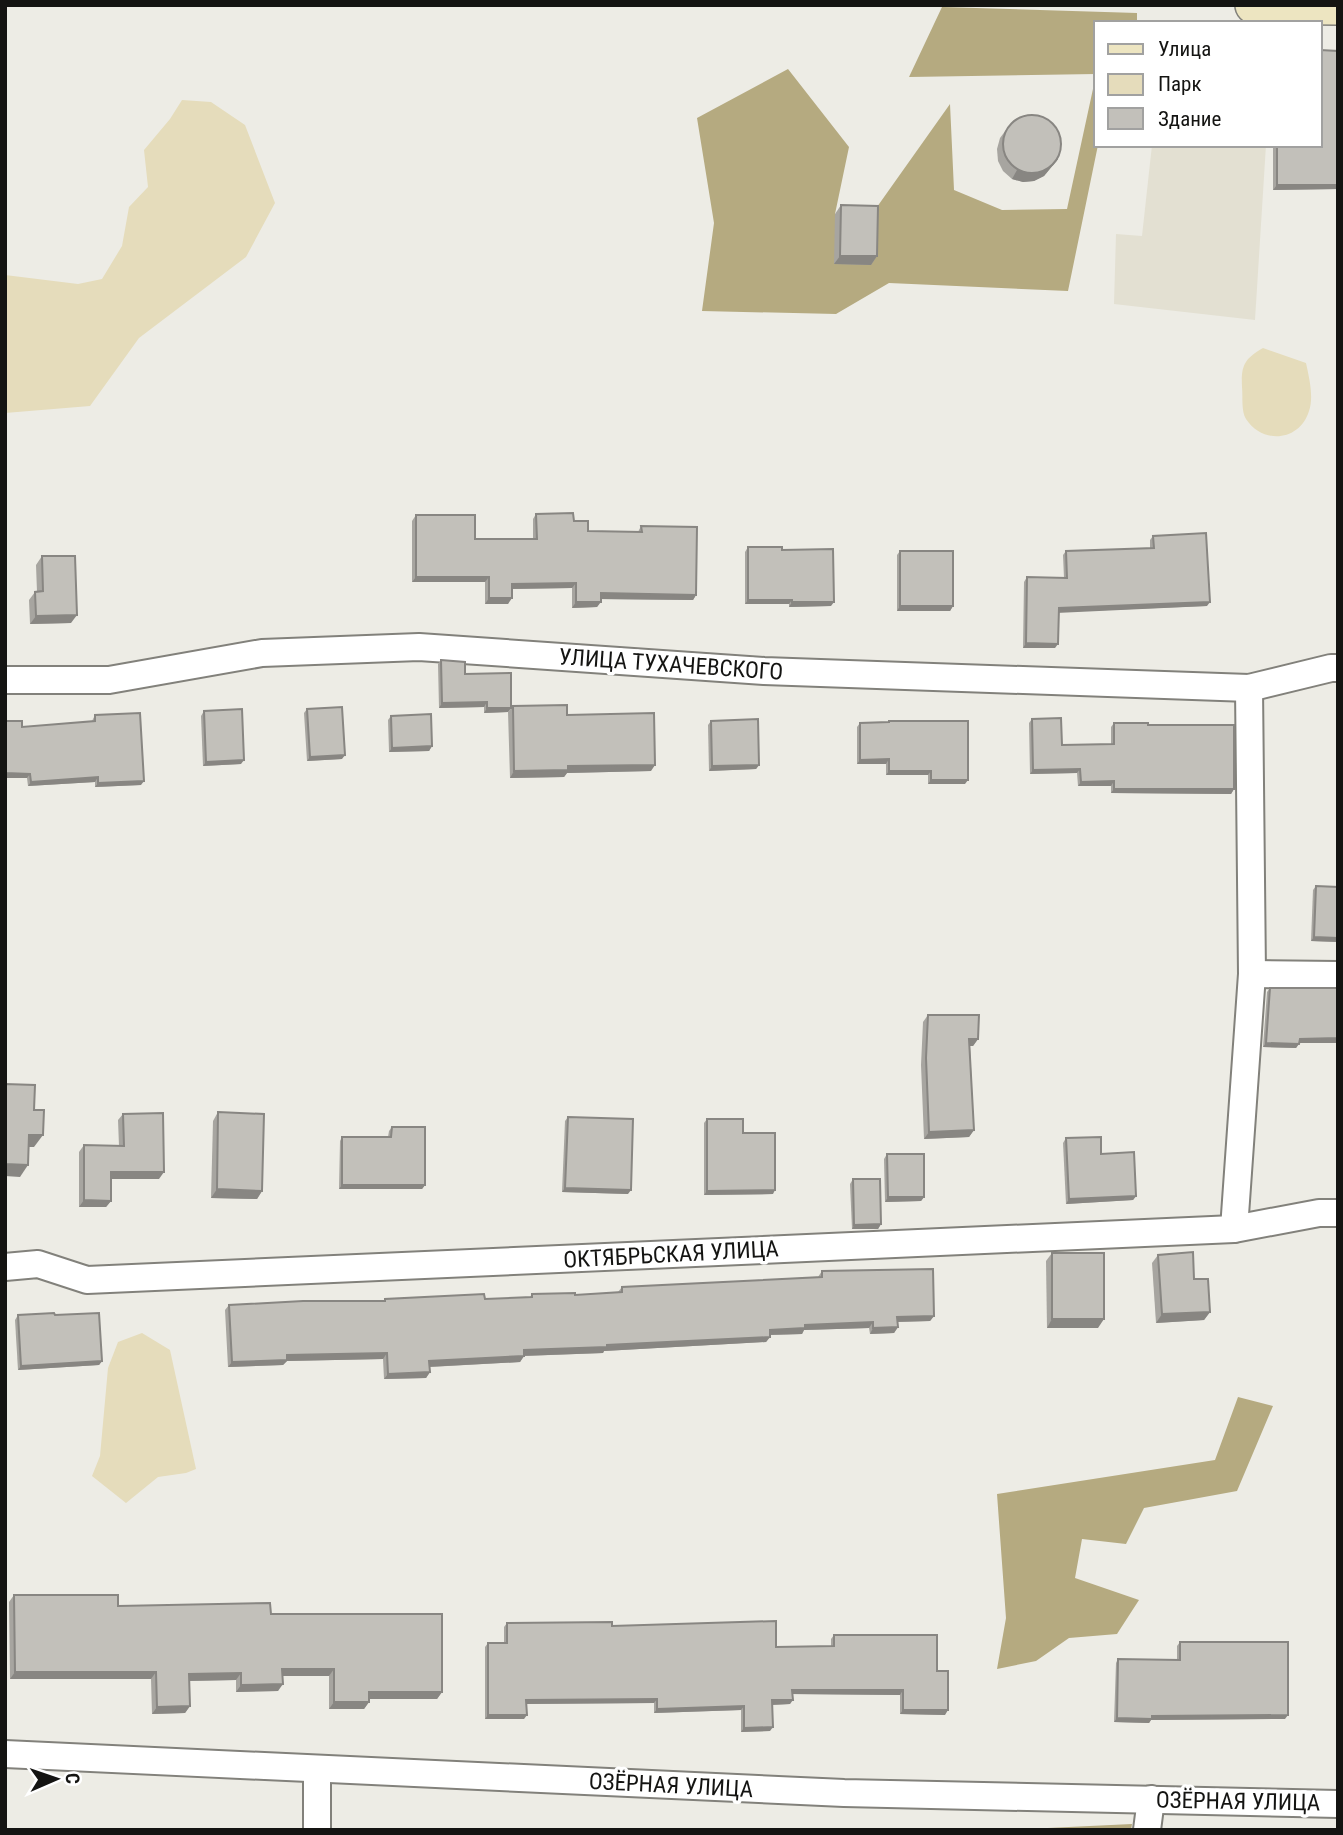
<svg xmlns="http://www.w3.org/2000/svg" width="1343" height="1835" font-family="'Roboto Condensed',sans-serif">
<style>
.built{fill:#e3e0d2}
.green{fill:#e5dcbb}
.forest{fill:#b5aa80}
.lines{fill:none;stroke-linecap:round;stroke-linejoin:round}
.minor-casing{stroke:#82817b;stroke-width:30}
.secondary-casing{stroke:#82817b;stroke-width:40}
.minor{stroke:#fff;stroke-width:26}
.secondary{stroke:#ede5c1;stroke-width:37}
.wall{fill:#a7a5a0}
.shaded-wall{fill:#888682}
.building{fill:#c2c0ba;stroke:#888682;stroke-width:2}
.labels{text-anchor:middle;stroke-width:7;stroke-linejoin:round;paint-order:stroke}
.street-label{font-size:23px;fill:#141412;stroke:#fff}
</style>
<rect width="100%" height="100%" fill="#edece5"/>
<polygon class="built" points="1152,145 1266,145 1255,320 1114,304 1116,234 1142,236"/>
<g class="green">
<polygon points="182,100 211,102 245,125 275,203 246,257 139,338 90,406 5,413 5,275 78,284 102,279 122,246 129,207 148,187 144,150 170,119"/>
<path d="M 1263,348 L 1306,363 C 1309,377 1314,397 1309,411 C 1300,441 1263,445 1246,419 C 1241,411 1243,397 1242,387 C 1241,366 1244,359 1263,348 Z"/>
<polygon points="142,1333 170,1350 196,1469 186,1473 158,1477 126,1503 92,1476 100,1456 108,1368 118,1342"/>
</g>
<g class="forest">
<polygon points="942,7 1137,13 1137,23 1096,23 1096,74 909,77"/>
<polygon points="788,69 849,147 835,214 872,214 950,104 954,190 1002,210 1067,209 1096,75 1096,145 1098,145 1068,291 889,283 836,314 702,311 714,223 697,118"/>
<polygon points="1238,1397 1273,1406 1237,1491 1144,1508 1126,1544 1082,1539 1075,1578 1139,1600 1117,1634 1069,1638 1036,1661 997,1669 1006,1618 997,1494 1215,1460"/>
<polygon points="1132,1824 1131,1830 1003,1830"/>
</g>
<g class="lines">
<g class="minor-casing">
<g id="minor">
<polyline points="5,680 109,680 262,653 419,647 764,671 1249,688 1331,668 1338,668"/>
<polyline points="1252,974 1338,975"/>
<polyline points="1234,1229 1252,974 1249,688"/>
<polyline points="5,1267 38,1264 87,1280 1234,1229 1319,1213 1338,1213"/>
<polyline points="5,1754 844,1793 1338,1804"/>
<polyline points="317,1769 317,1830"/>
<polyline points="1147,1830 1151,1799"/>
</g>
</g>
<g class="secondary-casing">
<polyline id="secondary" points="1254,5 1338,6"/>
</g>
<use href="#minor" class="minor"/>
<use href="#secondary" class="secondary"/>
</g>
<g class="wall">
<polygon points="1338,51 1338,189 1273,190 1273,145 1320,145"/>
<polygon points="1006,130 1058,159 1044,176 1034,181 1023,182 1012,179 1003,171 998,161 997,149 1000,138"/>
<polygon points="841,205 877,256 871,265 834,264 835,214"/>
<polygon points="536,514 574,521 588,531 638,532 641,526 696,595 693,600 601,599 597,607 572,608 572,588 512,589 508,604 485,604 485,582 412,582 412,521 416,515 475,539 533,539 533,519"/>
<polygon points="1153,536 1207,606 1059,612 1055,648 1023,648 1024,582 1027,577 1064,578 1063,555 1066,551 1150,548 1150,540"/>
<polygon points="748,547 782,550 831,606 789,607 789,604 745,604 745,552"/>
<polygon points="900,551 953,606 950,611 897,611 897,555"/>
<polygon points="42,556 71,623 30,624 29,600 35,592 37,592 36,565"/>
<polygon points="441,660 465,674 511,708 508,712 484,713 484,707 439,708 438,664"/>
<polygon points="513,706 567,715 651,771 567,773 564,777 510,778 508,712"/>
<polygon points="307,709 342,759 307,761 304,713"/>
<polygon points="204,711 241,764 203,766 201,716"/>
<polygon points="95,715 141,785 95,787 95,782 28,786 27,778 5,778 5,721 22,727 92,721"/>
<polygon points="391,716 432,746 429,751 389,752 388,720"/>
<polygon points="1032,719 1062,745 1111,744 1111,727 1114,723 1148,725 1234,789 1231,794 1111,793 1111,786 1078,786 1077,773 1030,774 1029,723"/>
<polygon points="711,721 759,765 756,769 709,771 708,725"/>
<polygon points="889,721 965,784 928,784 928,775 886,775 886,764 857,764 857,727 860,723 888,722"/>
<polygon points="1316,886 1338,887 1338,942 1311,941 1313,890"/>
<polygon points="1270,988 1338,1043 1299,1043 1296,1048 1263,1047 1267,992"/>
<polygon points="928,1015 978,1039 973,1046 970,1046 974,1130 969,1137 924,1139 921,1065 923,1022"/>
<polygon points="218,1112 262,1191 257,1199 211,1198 213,1121"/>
<polygon points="123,1114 159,1179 111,1179 111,1201 106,1207 79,1207 79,1152 84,1145 119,1146 118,1120"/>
<polygon points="568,1117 628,1194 562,1192 565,1121"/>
<polygon points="707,1119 743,1133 773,1194 704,1195 704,1123"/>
<polygon points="392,1127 425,1185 422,1189 339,1189 340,1141 342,1137 388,1137 389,1131"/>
<polygon points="1066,1138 1136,1196 1133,1200 1066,1204 1063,1143"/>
<polygon points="887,1154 924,1197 921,1201 885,1202 884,1159"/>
<polygon points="853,1179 881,1224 878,1229 852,1229 850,1184"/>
<polygon points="1052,1253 1098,1328 1047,1328 1046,1261"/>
<polygon points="1158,1255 1194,1279 1210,1312 1204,1320 1156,1323 1152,1263"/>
<polygon points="822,1271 934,1316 930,1321 897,1322 898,1327 894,1333 870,1334 869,1328 804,1330 802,1334 770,1335 770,1337 766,1342 604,1351 603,1353 524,1356 520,1362 430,1367 430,1372 426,1378 384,1379 383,1359 287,1361 283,1365 228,1367 225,1310 229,1305 383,1301 385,1299 485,1299 530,1297 532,1294 575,1295 618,1292 622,1287 818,1277"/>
<polygon points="18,1315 55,1315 102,1361 99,1365 18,1370 15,1320"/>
<polygon points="14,1595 118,1606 271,1614 442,1692 437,1699 369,1699 369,1702 364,1709 329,1709 329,1676 283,1676 278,1691 236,1692 236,1680 189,1681 190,1706 185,1713 152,1714 151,1679 10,1679 9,1602"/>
<polygon points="507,1623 612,1626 776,1647 831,1646 831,1639 834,1635 937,1671 945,1715 900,1714 900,1695 793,1694 790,1704 772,1705 770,1731 741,1732 741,1710 654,1713 654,1703 527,1704 524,1719 485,1719 485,1647 488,1643 504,1643 504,1627"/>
<polygon points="1180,1642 1285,1719 1151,1720 1149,1723 1114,1722 1116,1663 1118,1659 1177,1660 1177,1646"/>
</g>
<g class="shaded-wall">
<polygon points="1058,159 1044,176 1034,181 1023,182 1012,179 1017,170"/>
<polygon points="1277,185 1338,185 1338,189 1273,190"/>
<polygon points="840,256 877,256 871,265 834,264"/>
<polygon points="416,577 489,577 485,582 412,582"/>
<polygon points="576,583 572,588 508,589 512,584"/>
<polygon points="601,593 696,595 693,600 597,599"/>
<polygon points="489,598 512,598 508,604 485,604"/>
<polygon points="748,600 792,600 789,604 745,604"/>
<polygon points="576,602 601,602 597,607 572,608"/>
<polygon points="792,602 834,602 831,606 789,607"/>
<polygon points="1210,602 1207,606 1056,613 1059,608"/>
<polygon points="900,606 953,606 950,611 897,611"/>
<polygon points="77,615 71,623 30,624 36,616"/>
<polygon points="1026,643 1058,644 1055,648 1023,648"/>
<polygon points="487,702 484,707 439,708 442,703"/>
<polygon points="487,708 511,708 508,712 484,713"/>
<polygon points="432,746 429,751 389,752 392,748"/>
<polygon points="345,755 342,759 307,761 310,757"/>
<polygon points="889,759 886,764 857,764 860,760"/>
<polygon points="244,760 241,764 203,766 206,762"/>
<polygon points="655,765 651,771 567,773 564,777 510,778 514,771 568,766"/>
<polygon points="759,765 756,769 709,771 712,766"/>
<polygon points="1080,769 1077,773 1030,774 1033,770"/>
<polygon points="889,771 931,771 928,775 886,775"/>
<polygon points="5,773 30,774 27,778 5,778"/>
<polygon points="98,777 95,782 28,786 31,782"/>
<polygon points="931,780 968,780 965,784 928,784"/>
<polygon points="144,781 141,785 95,787 98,783"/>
<polygon points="1114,781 1111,786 1078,786 1081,782"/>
<polygon points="1114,789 1234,789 1231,794 1111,793"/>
<polygon points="1314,937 1338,938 1338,942 1311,941"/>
<polygon points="1338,1038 1338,1043 1297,1043 1300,1039"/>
<polygon points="969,1039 978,1039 973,1046 964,1046"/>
<polygon points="1266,1043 1299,1044 1296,1048 1263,1047"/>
<polygon points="974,1130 969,1137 924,1139 929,1132"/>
<polygon points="29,1135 43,1135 34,1147 21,1147"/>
<polygon points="5,1164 28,1165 20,1177 5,1176"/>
<polygon points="111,1172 164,1172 159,1179 106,1179"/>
<polygon points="342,1185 425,1185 422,1189 339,1189"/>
<polygon points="565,1188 631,1190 628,1194 562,1192"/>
<polygon points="217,1189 262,1191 257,1199 211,1198"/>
<polygon points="775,1190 773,1194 704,1195 707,1191"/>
<polygon points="1136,1196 1133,1200 1066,1204 1069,1199"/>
<polygon points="888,1197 924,1197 921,1201 885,1202"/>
<polygon points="84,1200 111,1201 106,1207 79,1207"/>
<polygon points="881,1224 878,1229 852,1229 854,1225"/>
<polygon points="1210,1312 1204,1320 1156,1323 1162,1314"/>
<polygon points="934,1316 930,1321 893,1322 897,1317"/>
<polygon points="1052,1319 1104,1319 1098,1328 1047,1328"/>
<polygon points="873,1322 869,1328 804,1330 802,1334 766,1335 770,1330 805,1325"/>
<polygon points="898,1327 894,1333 870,1334 873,1328"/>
<polygon points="770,1337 766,1342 604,1351 603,1353 520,1356 524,1350"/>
<polygon points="387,1353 383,1359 287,1361 283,1365 228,1367 232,1362 287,1355"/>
<polygon points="524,1356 520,1362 426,1367 429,1361"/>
<polygon points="102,1361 99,1365 18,1370 21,1366"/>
<polygon points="430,1372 426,1378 384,1379 388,1374"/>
<polygon points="282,1669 334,1669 329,1676 277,1676"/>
<polygon points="15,1672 156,1672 151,1679 10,1679"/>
<polygon points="241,1673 236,1680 184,1681 189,1674"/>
<polygon points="283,1684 278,1691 236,1692 241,1685"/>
<polygon points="792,1690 903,1690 900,1695 789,1694"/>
<polygon points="369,1692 442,1692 437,1699 364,1699"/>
<polygon points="657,1699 654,1703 523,1704 526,1700"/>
<polygon points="772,1700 793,1700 790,1704 769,1705"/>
<polygon points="334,1702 369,1702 364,1709 329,1709"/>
<polygon points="190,1706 185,1713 152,1714 157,1707"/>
<polygon points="744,1706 741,1710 654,1713 657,1709"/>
<polygon points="903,1710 948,1710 945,1715 900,1714"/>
<polygon points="488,1715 527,1715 524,1719 485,1719"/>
<polygon points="1288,1715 1285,1719 1151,1720 1149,1723 1114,1722 1117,1718 1152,1716"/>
<polygon points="773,1727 770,1731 741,1732 744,1728"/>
</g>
<g class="building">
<polygon points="1320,50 1338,51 1338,185 1277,185 1277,145 1320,145"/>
<circle cx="1032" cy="144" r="29"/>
<polygon points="841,205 878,206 877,256 840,256"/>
<polygon points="573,513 574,521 588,521 588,531 642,532 641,526 697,527 696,595 601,593 601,602 576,602 576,583 512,584 512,598 489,598 489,577 416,577 416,515 475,515 475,539 537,539 536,514"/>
<polygon points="1206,533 1210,602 1059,608 1058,644 1026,643 1027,577 1067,578 1066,551 1154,548 1153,536"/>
<polygon points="748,547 782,547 782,550 833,549 834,602 792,602 792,600 748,600"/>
<rect x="900" y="551" width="53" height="55"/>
<polygon points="42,556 75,556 77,615 36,616 35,592 43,591"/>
<polygon points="441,660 465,662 465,674 511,673 511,708 487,708 487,702 442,703"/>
<polygon points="567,705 567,715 654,713 655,765 568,766 568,770 514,771 513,706"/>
<polygon points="342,707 345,755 310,757 307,709"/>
<polygon points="242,709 244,760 206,762 204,711"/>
<polygon points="140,713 144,781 98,783 98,777 31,782 30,774 5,773 5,721 22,721 22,727 95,721 95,715"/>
<polygon points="431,714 432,746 392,748 391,716"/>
<polygon points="1061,718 1062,745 1114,744 1114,723 1148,723 1148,725 1234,725 1234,789 1114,789 1114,781 1081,782 1080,769 1033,770 1032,719"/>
<polygon points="758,719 759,765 712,766 711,721"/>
<polygon points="889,721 968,721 968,780 931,780 931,771 889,771 889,759 860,760 860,723 889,722"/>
<polygon points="1316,886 1338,887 1338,938 1314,937"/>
<polygon points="1270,988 1338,988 1338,1038 1300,1039 1299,1044 1266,1043"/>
<polygon points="928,1015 979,1015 978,1039 969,1039 974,1130 929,1132 926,1058"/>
<polygon points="5,1084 35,1085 34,1110 44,1110 43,1135 29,1135 28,1165 5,1164"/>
<polygon points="218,1112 264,1114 262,1191 217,1189"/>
<polygon points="163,1113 164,1172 111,1172 111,1201 84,1200 84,1145 124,1146 123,1114"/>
<polygon points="568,1117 633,1119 631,1190 565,1188"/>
<polygon points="707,1119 743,1119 743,1133 775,1133 775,1190 707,1191"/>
<polygon points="392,1127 425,1127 425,1185 342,1185 342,1137 391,1137"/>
<polygon points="1101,1137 1101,1154 1134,1152 1136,1196 1069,1199 1066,1138"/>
<polygon points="887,1154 924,1154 924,1197 888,1197"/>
<polygon points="853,1179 880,1179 881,1224 854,1225"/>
<polygon points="1193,1252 1194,1279 1208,1279 1210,1312 1162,1314 1158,1255"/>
<rect x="1052" y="1253" width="52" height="66"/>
<polygon points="933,1269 934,1316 897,1317 898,1327 873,1328 873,1322 805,1325 805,1328 770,1330 770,1337 607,1345 607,1347 524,1350 524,1356 429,1361 430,1372 388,1374 387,1353 287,1355 287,1360 232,1362 229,1305 303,1301 385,1301 385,1299 484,1294 485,1299 532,1297 532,1294 575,1293 575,1295 622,1292 622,1287 822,1277 822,1271"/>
<polygon points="54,1313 55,1315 99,1313 102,1361 21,1366 18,1315"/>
<polygon points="14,1595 118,1595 118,1606 270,1603 271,1614 442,1614 442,1692 369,1692 369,1702 334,1702 334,1669 282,1669 283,1684 241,1685 241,1673 189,1674 190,1706 157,1707 156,1672 15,1672"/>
<polygon points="776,1621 776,1647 834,1646 834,1635 937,1635 937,1671 948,1671 948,1710 903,1710 903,1690 792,1690 793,1700 772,1700 773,1727 744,1728 744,1706 657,1709 657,1699 526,1700 527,1715 488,1715 488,1643 507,1643 507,1623 612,1622 612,1626"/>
<polygon points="1180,1642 1288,1642 1288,1715 1152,1716 1152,1719 1117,1718 1118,1659 1180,1660"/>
</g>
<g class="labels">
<g class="street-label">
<text transform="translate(671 664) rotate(4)" y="8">УЛИЦА ТУХАЧЕВСКОГО</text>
<text transform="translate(671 1254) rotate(-3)" y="8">ОКТЯБРЬСКАЯ УЛИЦА</text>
<text transform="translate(671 1785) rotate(3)" y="8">ОЗЁРНАЯ УЛИЦА</text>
<text transform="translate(1238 1801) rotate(1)" y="8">ОЗЁРНАЯ УЛИЦА</text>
</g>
</g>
<rect width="1343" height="1835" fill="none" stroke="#141412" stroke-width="14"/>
<rect x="1094" y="21" width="228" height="126" fill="#ffffff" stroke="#a1a1a0" stroke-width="2"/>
<rect x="1108" y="44" width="35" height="10" fill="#ede5c1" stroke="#a1a1a0" stroke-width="2"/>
<text x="1158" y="56" font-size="21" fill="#141412">Улица</text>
<rect x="1108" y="74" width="35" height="21" fill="#e5dcbb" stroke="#a1a1a0" stroke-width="2"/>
<text x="1158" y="91" font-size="21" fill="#141412">Парк</text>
<rect x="1108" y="108" width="35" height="21" fill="#c2c0ba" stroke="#a1a1a0" stroke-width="2"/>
<text x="1158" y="126" font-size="21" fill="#141412">Здание</text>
<g transform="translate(56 1779) rotate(88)" stroke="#ffffff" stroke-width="5" paint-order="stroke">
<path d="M0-5L12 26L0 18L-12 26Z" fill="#141412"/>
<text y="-10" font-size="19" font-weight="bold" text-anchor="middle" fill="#141412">С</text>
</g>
</svg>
